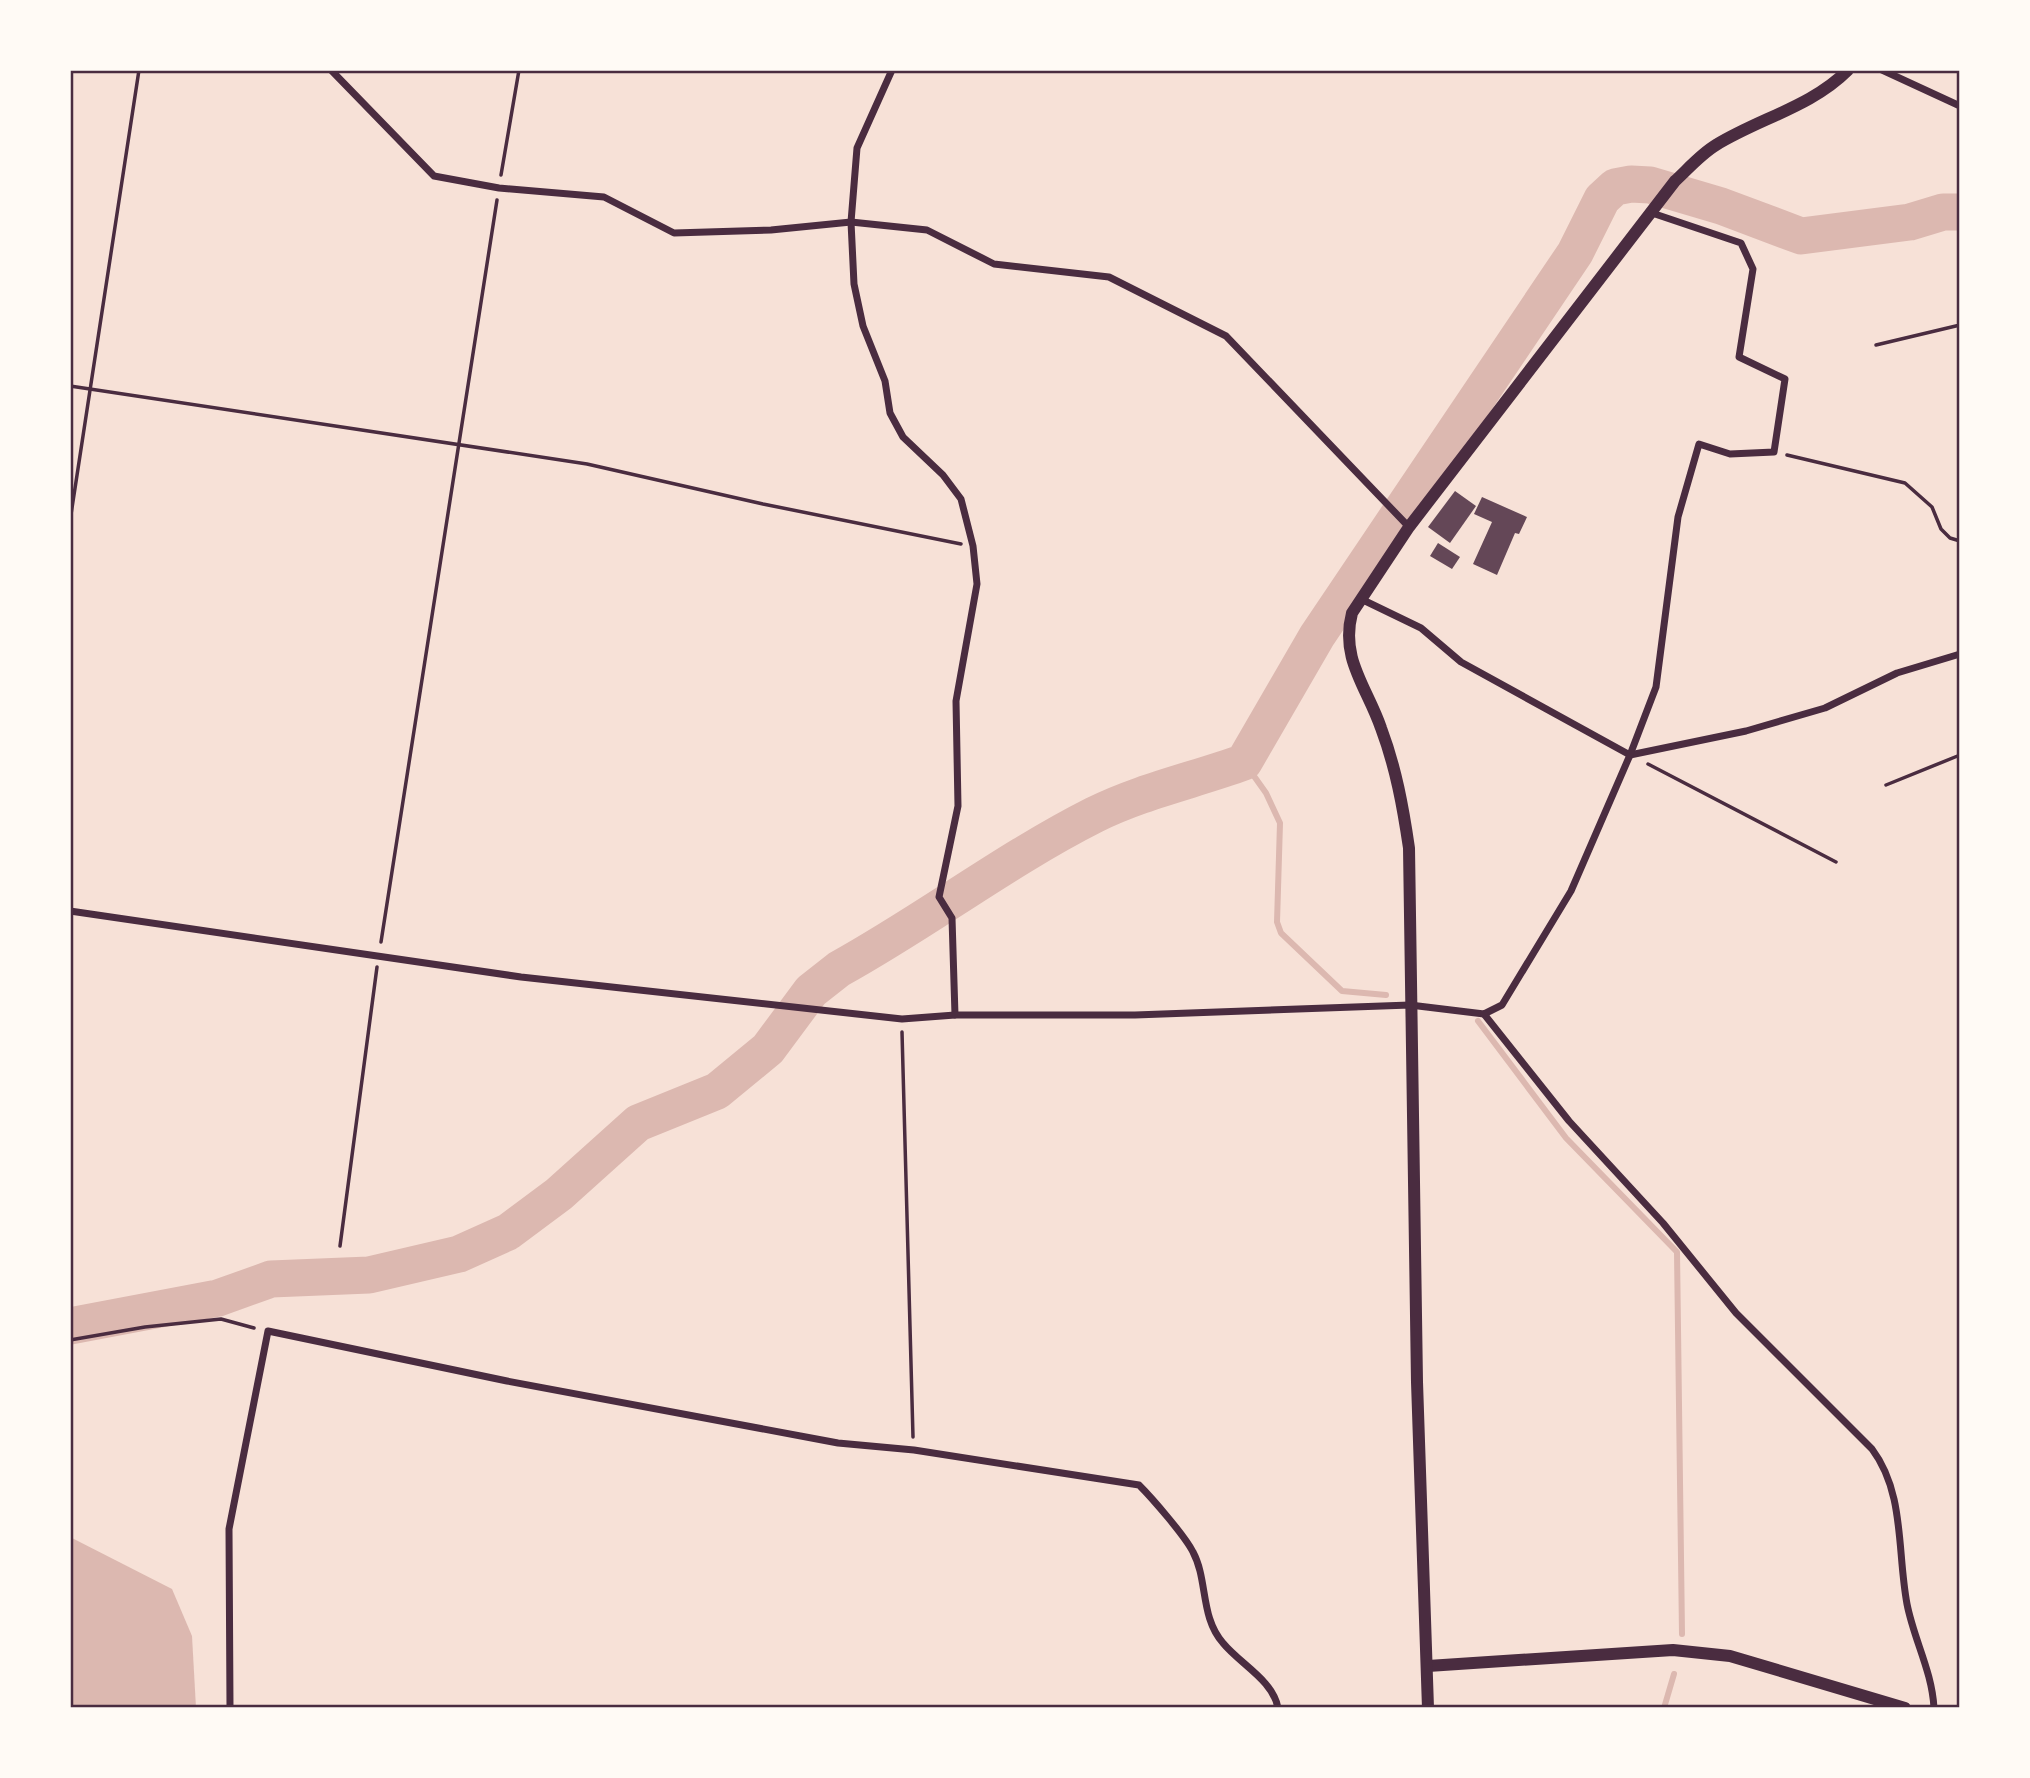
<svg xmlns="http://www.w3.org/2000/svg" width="2030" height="1778" font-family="'Noto Serif',serif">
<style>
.water{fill:#dcb8b0}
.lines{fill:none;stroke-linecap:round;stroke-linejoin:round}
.stream{stroke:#dcb8b0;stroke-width:6}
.river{stroke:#dcb8b0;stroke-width:37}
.building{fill:#644757}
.path{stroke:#4a2c40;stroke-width:3.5}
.minor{stroke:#4a2c40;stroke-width:7}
.tertiary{stroke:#4a2c40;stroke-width:12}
.neatline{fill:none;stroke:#4a2c40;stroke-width:2.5}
</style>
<rect width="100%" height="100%" fill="#f7e1d7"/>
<polygon class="water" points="70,1537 172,1589 192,1636 196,1708 70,1708"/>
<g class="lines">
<g class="stream">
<polyline points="1244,762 1266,793 1280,823 1277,922 1281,933 1342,991 1386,995"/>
<polyline points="1478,1021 1566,1138 1677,1252 1682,1634"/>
<polyline points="1664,1708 1674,1674"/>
</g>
<path class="river" d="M 70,1326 L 218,1298 L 271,1279 L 369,1275 L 459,1254 L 508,1232 L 559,1194 L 638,1123 L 717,1091 L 768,1049 L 811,991 L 839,969 C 926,921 1005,860 1094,815 C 1142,791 1195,780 1244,762 L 1317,636 L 1575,253 L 1602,199 L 1615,187 L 1631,184 L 1650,185 L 1721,206 L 1801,236 L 1910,222 L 1943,212 L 1960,212"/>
</g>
<g class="building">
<polygon points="1455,491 1476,506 1450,543 1428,527"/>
<polygon points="1482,497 1527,517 1519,534 1515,533 1497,575 1473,564 1492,522 1474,514"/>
<polygon points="1438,543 1460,557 1452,569 1430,556"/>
</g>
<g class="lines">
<g class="path">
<polyline points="501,175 519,70"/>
<polyline points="1876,345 1960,325"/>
<polyline points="70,386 587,464 763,504 961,544"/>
<polyline points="1787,455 1905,483 1932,507 1941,529 1950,538 1960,541"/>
<polyline points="70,521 139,70"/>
<polyline points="1648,764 1836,862"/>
<polyline points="1886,785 1960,755"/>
<polyline points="381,942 497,200"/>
<polyline points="902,1032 913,1437"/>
<polyline points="340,1246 377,967"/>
<polyline points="70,1340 145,1327 221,1319 254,1328"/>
</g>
<g class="minor">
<polyline points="331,70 434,176 499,188 604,197 674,233 771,230 851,222 927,230 994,264 1109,277 1226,336 1409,527"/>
<polyline points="892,70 857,148 851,222 854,284 863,326 885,381 890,413 903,437 943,475 961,499 973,546 977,584 956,701 958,806 939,897 952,918 955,1015"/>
<polyline points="1882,70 1960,106"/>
<polyline points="1361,599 1421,628 1461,662 1630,755 1746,731 1825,708 1897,673 1960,654"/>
<polyline points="70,911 521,977 902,1019 955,1015 1135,1015 1410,1005 1484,1014 1502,1005 1571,891 1630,755 1656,687 1678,517 1699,444 1730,454 1774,452 1785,379 1739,357 1753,269 1741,243 1652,213"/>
<path d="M 1484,1014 L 1569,1121 L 1663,1223 L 1736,1313 L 1872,1449 C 1905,1493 1897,1551 1907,1604 C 1914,1640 1932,1671 1934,1708"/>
<path d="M 230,1708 L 229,1529 L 268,1331 L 507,1381 L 838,1443 L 914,1450 L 1139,1485 C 1152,1498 1185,1536 1193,1552 C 1208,1580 1200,1617 1223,1643 C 1240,1664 1273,1680 1278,1708"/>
</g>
<g class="tertiary">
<polyline points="1428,1666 1673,1650 1730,1656 1905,1708"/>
<path d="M 1428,1708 L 1417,1382 L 1409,848 C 1403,807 1396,768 1381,728 C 1367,687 1340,659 1352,613 L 1409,527 L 1675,181 C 1688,169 1701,154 1716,145 C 1760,118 1811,107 1848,70"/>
</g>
</g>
<rect width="2030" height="1778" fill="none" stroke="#fffaf5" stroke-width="144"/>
<rect x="72" y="72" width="1886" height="1634" class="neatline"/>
</svg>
